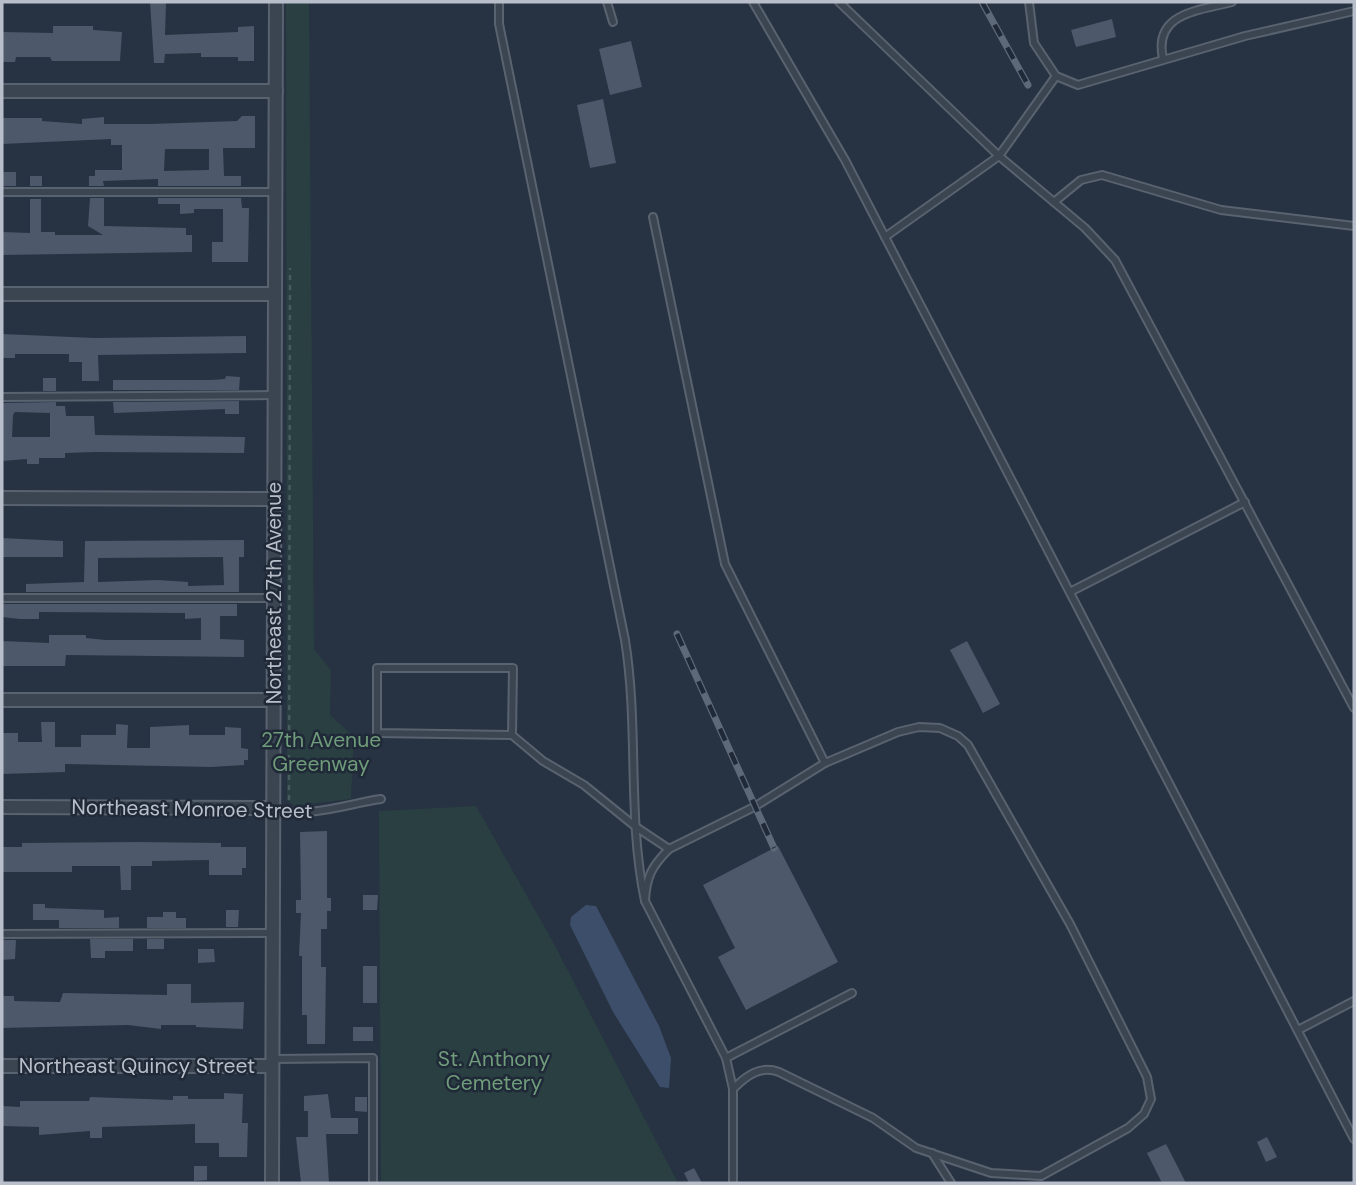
<svg xmlns="http://www.w3.org/2000/svg" width="1356" height="1185" font-family="'DM Sans',sans-serif">
<style>
.green{fill:#293f42}
.water{fill:#3d4e6a}
.building{fill:#4d586a;fill-rule:evenodd}
.lines{fill:none;stroke-linecap:round;stroke-linejoin:round}
.lane-casing{stroke:#59626f;stroke-width:10}
.street-casing{stroke:#59626f;stroke-width:16}
.path{stroke:#475c5f;stroke-width:2.5;stroke-dasharray:5 5;stroke-linecap:butt}
.lane{stroke:#3b4451;stroke-width:6}
.street{stroke:#3b4451;stroke-width:12}
.rail-casing{stroke:#5d6878;stroke-width:7}
.rail{stroke:#202937;stroke-width:4.5;stroke-dasharray:13;stroke-linecap:butt}
.labels{text-anchor:middle;stroke-width:5;stroke-linejoin:round;paint-order:stroke}
.street-label{font-size:21px;fill:#b8bfcb;stroke:#202937}
.park-label{font-size:21px;fill:#6f9c7b;stroke:#202937}
</style>
<rect width="100%" height="100%" fill="#273242"/>
<g class="green">
<polygon points="286,2 309,2 314,649 331,670 330,715 354,737 351,799 294,806 287,800"/>
<polygon points="476,806 552,940 678,1183 381,1183 379,811"/>
</g>
<polygon class="water" points="586,905 596,906 659,1026 671,1058 669,1088 660,1087 613,1012 570,925 571,917"/>
<g class="building">
<polygon points="150,2 166,2 165,35 238,32 238,27 254,26 254,61 238,61 238,57 201,57 201,53 165,54 164,63 154,63"/>
<polygon points="1112,19 1116,37 1076,47 1071,30"/>
<polygon points="53,26 93,26 93,30 122,32 120,61 52,61 50,57 16,57 15,62 2,62 2,32 53,33"/>
<polygon points="631,41 642,87 610,95 599,49"/>
<polygon points="603,99 616,163 590,168 577,105"/>
<path d="M 242,116 L 255,116 L 255,148 L 223,148 L 224,176 L 241,176 L 241,186 L 158,186 L 158,179 L 103,181 L 104,186 L 89,186 L 89,176 L 95,176 L 95,170 L 122,170 L 122,145 L 111,145 L 111,139 L 2,144 L 2,118 L 42,118 L 42,121 L 82,124 L 82,119 L 104,117 L 104,124 L 151,124 L 237,121 ZM 165,149 L 209,149 L 209,170 L 164,171 Z"/>
<rect x="2" y="172" width="14" height="14"/>
<rect x="30" y="176" width="12" height="10"/>
<polygon points="90,198 104,198 104,226 186,228 186,235 192,235 192,252 2,255 3,232 30,233 30,199 41,199 41,232 55,232 55,235 103,235 88,226"/>
<polygon points="158,198 241,198 242,208 249,208 248,262 212,262 212,242 223,242 223,209 194,209 194,213 180,214 180,204 158,204"/>
<polygon points="2,334 95,338 246,336 246,353 98,355 99,381 82,381 82,362 69,362 69,354 15,354 15,358 2,358"/>
<polygon points="226,376 240,377 239,390 113,390 113,380 211,380 225,379"/>
<rect x="43" y="378" width="13" height="13"/>
<polygon points="239,401 239,414 225,414 225,409 114,413 113,402"/>
<path d="M 56,402 L 56,406 L 65,406 L 66,416 L 94,416 L 95,435 L 245,437 L 244,453 L 95,452 L 65,453 L 65,458 L 39,458 L 39,464 L 27,464 L 27,459 L 2,461 L 2,403 ZM 15,412 L 50,413 L 50,437 L 12,437 L 13,415 Z"/>
<polygon points="2,538 63,541 63,557 2,557"/>
<path d="M 244,540 L 244,557 L 239,557 L 239,592 L 26,592 L 26,584 L 84,582 L 85,541 ZM 223,557 L 224,585 L 188,586 L 188,582 L 158,580 L 98,582 L 98,558 Z"/>
<polygon points="2,604 237,604 237,616 220,616 220,639 244,640 244,657 66,655 65,666 2,666 2,641 49,643 49,635 86,635 86,638 105,640 201,640 201,618 185,619 185,613 39,612 39,619 20,619 2,617"/>
<polygon points="967,641 1000,704 983,713 950,650"/>
<polygon points="41,722 55,722 55,747 81,747 81,735 116,735 116,724 128,725 127,748 150,748 150,727 189,725 189,735 225,735 225,727 241,728 241,748 248,749 248,760 244,760 244,765 211,767 65,764 65,772 2,774 2,733 18,733 18,742 42,742"/>
<polygon points="327,831 327,898 331,898 331,911 327,911 327,929 321,929 321,967 326,967 325,1044 307,1044 307,1015 302,1015 302,956 299,956 301,913 296,913 296,900 301,900 300,832"/>
<polygon points="138,842 221,843 221,847 246,847 246,868 242,868 242,875 209,875 209,860 152,861 152,866 131,866 131,890 121,890 120,866 72,866 72,872 2,872 2,847 22,847 22,843"/>
<polygon points="778,846 838,962 746,1010 718,957 735,948 703,885"/>
<polygon points="363,895 378,895 377,910 363,910"/>
<polygon points="33,904 45,904 45,908 104,910 104,918 119,917 119,928 59,928 59,920 33,920"/>
<polygon points="226,910 239,910 238,927 226,927"/>
<polygon points="163,912 176,912 176,918 186,918 186,928 147,928 147,917 163,917"/>
<polygon points="90,939 133,939 133,951 105,951 105,958 91,958"/>
<rect x="147" y="939" width="17" height="10"/>
<polygon points="2,940 16,940 15,959 2,960"/>
<polygon points="198,949 214,949 215,962 198,963"/>
<rect x="363" y="966" width="14" height="37"/>
<polygon points="167,984 191,984 191,1003 244,1002 243,1029 196,1027 196,1025 161,1025 161,1029 128,1025 2,1028 2,996 14,996 14,1001 60,1002 63,993 167,995"/>
<rect x="353" y="1027" width="20" height="14"/>
<polygon points="224,1093 243,1094 242,1123 248,1123 247,1157 219,1157 219,1143 195,1143 195,1124 102,1127 102,1138 90,1138 90,1131 39,1135 39,1127 2,1126 2,1106 20,1107 20,1101 89,1101 90,1097 173,1100 173,1096 188,1096 188,1099 224,1099"/>
<polygon points="328,1094 331,1118 358,1118 358,1134 326,1134 329,1183 301,1183 296,1137 308,1137 308,1111 304,1111 304,1096"/>
<polygon points="355,1097 367,1097 367,1112 355,1111"/>
<polygon points="1267,1137 1277,1157 1266,1162 1257,1142"/>
<polygon points="1166,1144 1186,1183 1162,1183 1147,1153"/>
<polygon points="194,1166 207,1166 207,1180 194,1181"/>
<polygon points="694,1168 702,1183 689,1183 684,1173"/>
</g>
<g class="lines">
<g class="lane-casing">
<g id="lane">
<path d="M 499,2 L 499,24 L 625,640 C 639,727 627,816 645,901"/>
<polyline points="607,2 613,22"/>
<polyline points="753,2 845,160 1354,1139"/>
<polyline points="839,2 999,156 1085,228 1115,260 1354,708"/>
<polyline points="1029,2 1034,43 1056,76 1078,85 1245,36 1354,11"/>
<path d="M 1163,59 C 1153,13 1197,11 1232,2"/>
<polyline points="2,192 275,192"/>
<polyline points="1054,202 1081,180 1102,175 1221,210 1354,226"/>
<polyline points="653,217 725,564 825,763"/>
<polyline points="885,237 999,156 1056,76"/>
<polyline points="2,397 275,395"/>
<polyline points="1070,592 1245,502"/>
<polyline points="2,598 274,598"/>
<path d="M 512,735 L 513,668 L 377,668 L 377,733 L 512,735 L 543,761 L 584,785 L 636,827 L 669,849 L 754,807 L 825,763 L 898,732 L 919,727 L 940,728 L 958,736 L 968,745 L 1070,924 L 1147,1077 L 1151,1099 L 1144,1114 L 1128,1128 L 1041,1176 L 991,1173 L 916,1148 L 873,1118 L 779,1072 C 760,1065 746,1076 733,1089 L 733,1183"/>
<path d="M 274,808 C 309,819 346,804 381,799"/>
<path d="M 669,849 C 652,866 646,877 645,901 L 726,1058 L 733,1089"/>
<polyline points="2,934 273,933"/>
<polyline points="1298,1030 1354,1001"/>
<polyline points="726,1058 852,993"/>
<polyline points="273,1059 373,1058 373,1183"/>
<polyline points="932,1153 951,1183"/>
</g>
</g>
<g class="street-casing">
<g id="street">
<polyline points="2,91 276,91"/>
<polyline points="2,294 275,294"/>
<polyline points="2,498 274,499"/>
<polyline points="2,700 274,700"/>
<polyline points="2,807 274,808"/>
<polyline points="2,1066 272,1066"/>
<polyline points="272,1183 276,2"/>
</g>
</g>
<polyline class="path" points="289,800 290,268"/>
<use href="#lane" class="lane"/>
<use href="#street" class="street"/>
<g class="rail-casing">
<g id="rail">
<polyline points="982,2 1028,85"/>
<polyline points="677,634 774,848"/>
</g>
</g>
<use href="#rail" class="rail"/>
</g>
<g class="labels">
<g class="street-label">
<text transform="translate(274 593) rotate(-90)" y="7">Northeast 27th Avenue</text>
<text transform="translate(192 809) rotate(1)" y="7">Northeast Monroe Street</text>
<text x="137" y="1073">Northeast Quincy Street</text>
</g>
<g class="park-label">
<text x="321" y="747">27th Avenue<tspan x="321" dy="24">Greenway</tspan></text>
<text x="494" y="1066">St. Anthony<tspan x="494" dy="24">Cemetery</tspan></text>
</g>
</g>
<rect width="1356" height="1185" fill="none" stroke="#b8bfcb" stroke-width="7"/>
</svg>
